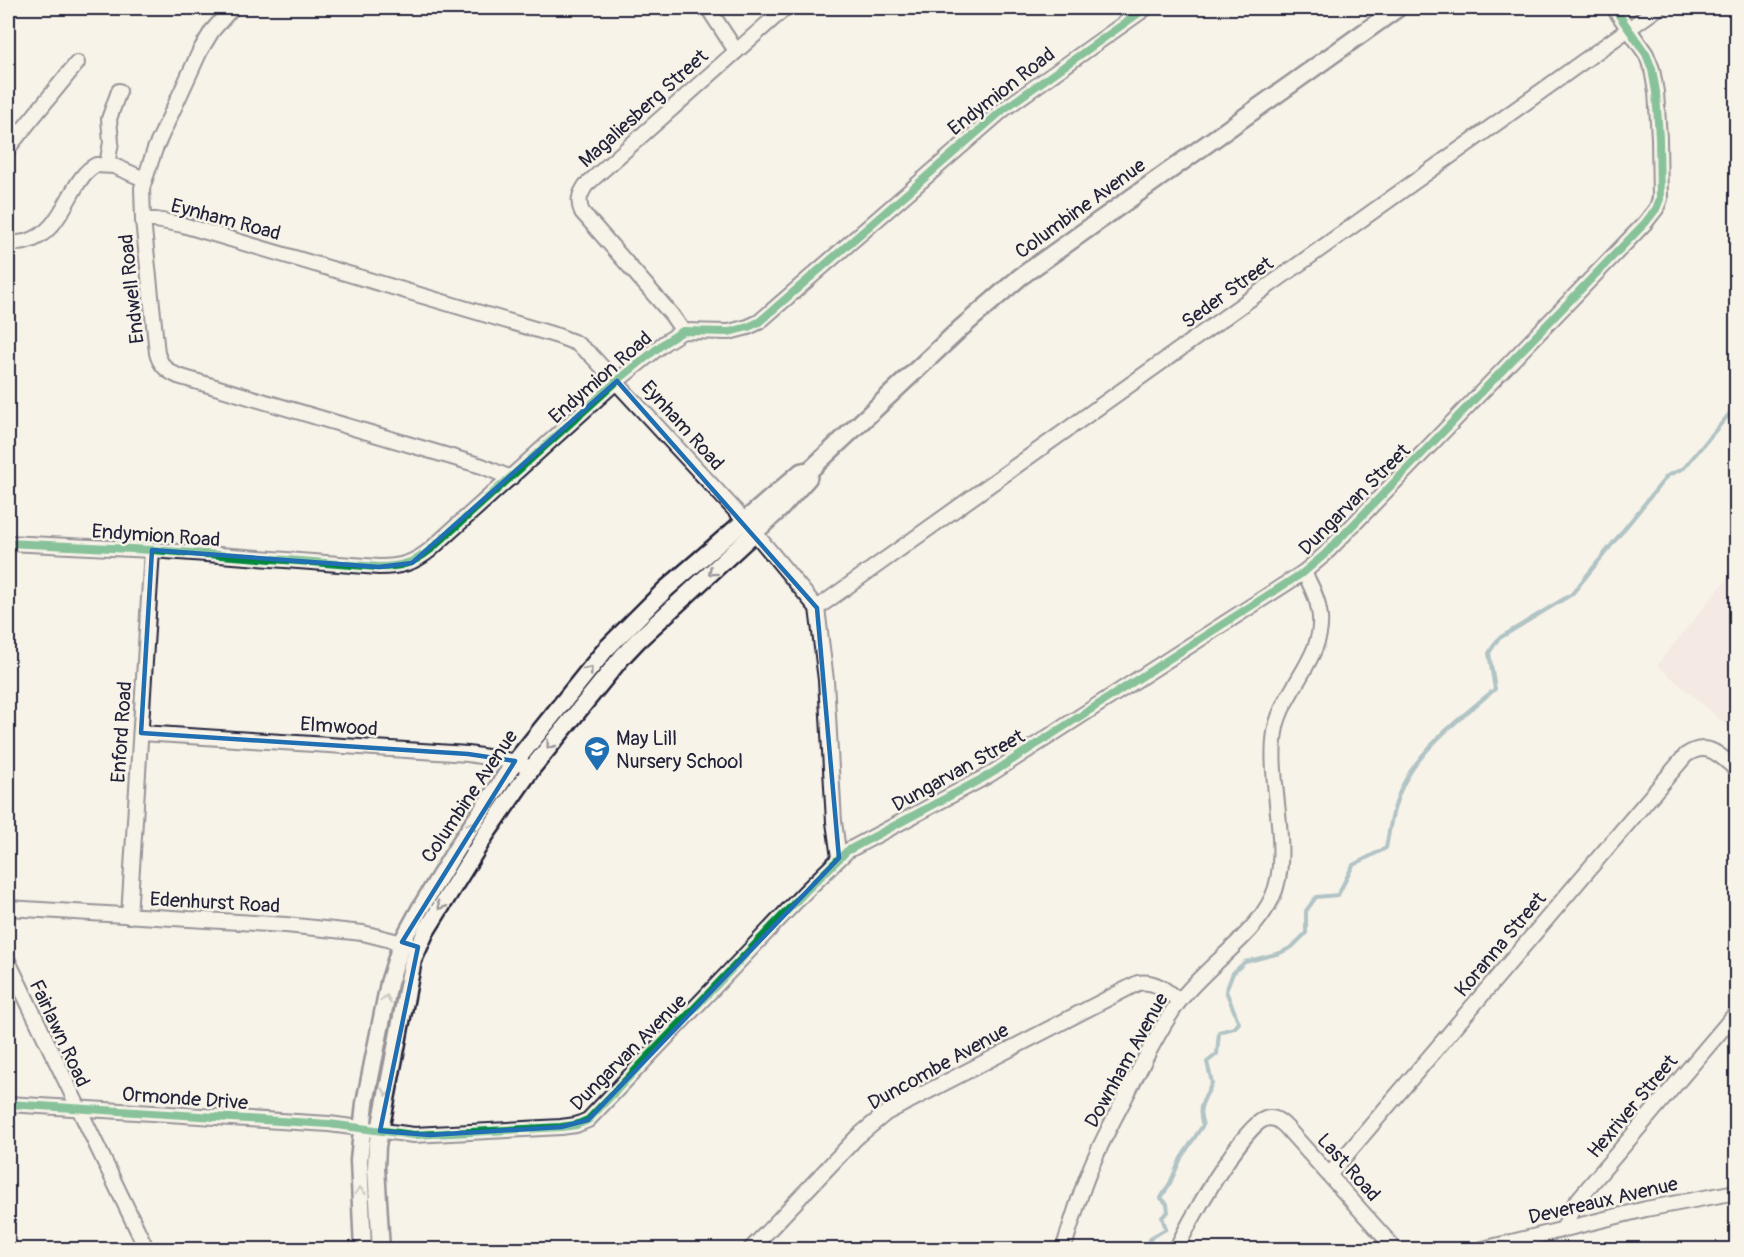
<svg xmlns="http://www.w3.org/2000/svg" width="1744" height="1257" font-family="Pangolin,sans-serif">
<style>
.built{fill:#efddde}
.lines{fill:none;stroke-linecap:round;stroke-linejoin:round}
.stream{stroke:#5c8c9c;stroke-width:4}
.minor-casing{stroke:#22223b;stroke-width:18}
.major-casing{stroke:#22223b;stroke-width:21}
.minor{stroke:#f7f3e8;stroke-width:14}
.major{stroke:#f7f3e8;stroke-width:16}
.cycleway-casing{stroke:#f7f3e8;stroke-width:11}
.cycleway{stroke:#00873e;stroke-width:8}
.oneway{stroke:#97959a}
.marked{fill:none;stroke:#1f6fb2;stroke-width:4.5;stroke-linejoin:round}
.labels{text-anchor:middle;stroke-width:5;stroke-linejoin:round;paint-order:stroke}
.street-label{font-size:20px;fill:#22223b;stroke:#f7f3e8}
.poi-label{font-size:20px;fill:#22223b;stroke:#f7f3e8;text-anchor:start}
</style>
<rect width="100%" height="100%" fill="#f7f3e8"/>
<filter id="ink" filterUnits="userSpaceOnUse"><feTurbulence type="fractalNoise" baseFrequency=".0167" numOctaves="2"/><feDisplacementMap in="SourceGraphic" scale="12" xChannelSelector="R" yChannelSelector="G"/><feConvolveMatrix kernelMatrix="1 2 1 2 8 2 1 2 1" color-interpolation-filters="sRGB"/></filter>
<g filter="url(#ink)">
<polygon class="built" points="1736,568 1736,733 1657,665"/>
<g class="lines">
<path class="stream" d="M 1142,1250 L 1152,1237 L 1166,1229 L 1162,1217 L 1168,1212 L 1167,1204 L 1161,1198 L 1170,1183 L 1181,1158 L 1203,1125 C 1196,1106 1205,1100 1212,1083 L 1207,1062 L 1217,1054 L 1219,1032 L 1234,1028 L 1239,1023 L 1226,991 L 1233,973 L 1245,962 L 1280,953 L 1292,947 L 1306,933 L 1306,911 L 1316,897 L 1338,895 L 1353,865 L 1386,848 C 1390,826 1394,801 1405,781 C 1425,744 1463,716 1495,689 L 1489,653 L 1498,639 L 1572,594 L 1667,476 L 1684,468 L 1736,406"/>
<g class="minor-casing">
<g id="minor">
<path d="M 232,8 L 212,31 L 200,51 L 155,149 L 142,188 L 143,220 L 157,353 C 160,365 167,371 178,376 L 482,466 L 511,478"/>
<polyline points="708,8 736,51"/>
<polyline points="8,148 77,63"/>
<polyline points="107,165 111,142 109,119 119,91"/>
<polyline points="143,220 156,220 183,225 558,336 576,343 591,355 745,521 817,608 826,680 834,822 839,858"/>
<path d="M 8,240 C 14,244 18,243 25,242 C 65,233 69,178 96,165 L 114,166 L 144,179"/>
<path d="M 683,331 L 671,314 L 582,212 C 577,201 580,194 586,185 L 785,8"/>
<path d="M 8,543 L 152,550 L 379,567 C 400,567 414,563 430,550 L 617,381 L 664,343 L 683,331 L 729,332 L 748,327 L 759,322 L 1004,109 L 1146,8"/>
<polyline points="817,608 1658,8"/>
<polyline points="141,733 468,754 506,760 532,768"/>
<polyline points="8,908 286,925 363,933 418,947"/>
<polyline points="129,916 152,550"/>
<polyline points="8,961 147,1250"/>
<polyline points="8,1104 329,1124 414,1135 561,1127 576,1125 588,1120 805,892 847,851 989,775 1304,572 1324,555 1645,223 1656,209 1660,199 1659,138 1656,92 1652,69 1646,54 1614,8"/>
<path d="M 1330,1174 L 1686,755 C 1708,740 1720,756 1736,769"/>
<polyline points="1564,1227 1576,1202 1736,1013"/>
<path d="M 750,1250 L 857,1137 L 886,1113 L 1138,983 C 1155,980 1167,991 1179,1001"/>
<path d="M 1063,1250 C 1071,1224 1079,1197 1089,1172 C 1101,1141 1118,1112 1133,1082 C 1147,1055 1160,1028 1178,1003 C 1204,967 1253,938 1272,898 C 1294,852 1265,777 1276,727 C 1285,687 1328,653 1319,610 C 1317,596 1310,584 1304,572"/>
<path d="M 1176,1250 C 1187,1225 1242,1127 1265,1119 C 1274,1116 1280,1121 1286,1127 L 1396,1250"/>
<polyline points="1479,1250 1646,1209 1736,1192"/>
</g>
</g>
<g class="major-casing">
<g id="major">
<polyline points="363,1250 359,1160 365,1103 389,983 402,942 420,909 462,840 515,762 606,649 666,589 801,472 805,471"/>
<polyline points="381,1250 376,1168 377,1146 413,960 426,931 486,834 532,768 622,657 638,640 780,509 808,478 810,470 961,328 1020,277 1398,8"/>
</g>
</g>
<use href="#minor" class="minor"/>
<use href="#major" class="major"/>
<g class="cycleway-casing">
<g id="cycleway">
<path d="M 8,543 L 152,550 L 379,567 C 400,567 414,563 430,550 L 617,381 L 664,343 L 683,331 L 729,332 L 748,327 L 759,322 L 1004,109 L 1146,8"/>
<polyline points="8,1104 329,1124 414,1135 561,1127 576,1125 588,1120 805,892 847,851 989,775 1304,572 1324,555 1645,223 1656,209 1660,199 1659,138 1656,92 1652,69 1646,54 1614,8"/>
</g>
</g>
<use href="#cycleway" class="cycleway"/>
</g>
<defs><path id="oneway-chevron" d="M-2-3.5L2.5 0L-2 3.5" fill="none" stroke-width="1.6" stroke-linecap="round" stroke-linejoin="round" transform="scale(1.5)"/></defs>
<g class="oneway">
<use href="#oneway-chevron" transform="translate(712 572) rotate(138)"/>
<use href="#oneway-chevron" transform="translate(589 670) rotate(-51)"/>
<use href="#oneway-chevron" transform="translate(550 745) rotate(128)"/>
<use href="#oneway-chevron" transform="translate(472 825) rotate(-56)"/>
<use href="#oneway-chevron" transform="translate(441 906) rotate(121)"/>
<use href="#oneway-chevron" transform="translate(386 999) rotate(-78)"/>
<use href="#oneway-chevron" transform="translate(387 1092) rotate(101)"/>
<use href="#oneway-chevron" transform="translate(360 1191) rotate(-93)"/>
</g>
</g>
<path d="M0 0H1744V1257H0ZM 617,381 L 817,608 L 839,858 L 588,1120 L 561,1127 L 430,1135 L 380,1131 L 418,947 L 402,942 L 515,761 L 468,754 L 141,733 L 152,550 L 379,567 L 412,563 Z" fill="#f7f3e8" fill-opacity=".55" fill-rule="evenodd"/>
<path class="marked" d="M 617,381 L 817,608 L 839,858 L 588,1120 L 561,1127 L 430,1135 L 380,1131 L 418,947 L 402,942 L 515,761 L 468,754 L 141,733 L 152,550 L 379,567 L 412,563 Z"/>
<defs>
<g id="school-pin" transform="scale(1.35)"><path d="M0 17L-7.5 6A9.5 9.5 0 1 1 7.5 6Z" fill="#1f6fb2" stroke="#f7f3e8"/><path d="M0-5L7-2L0 1L-7-2ZM-4 1L0 2.5L4 1V4Q0 6-4 4Z" fill="#fff"/></g>
</defs>
<g fill-rule="evenodd">
<use href="#school-pin" x="597" y="749"/>
</g>
<g class="labels">
<g class="street-label">
<text transform="translate(1001 91) rotate(-38)" y="7">Endymion Road</text>
<text transform="translate(643 108) rotate(-42)" y="7">Magaliesberg Street</text>
<text transform="translate(1080 208) rotate(-36)" y="7">Columbine Avenue</text>
<text transform="translate(226 219) rotate(15)" y="7">Eynham Road</text>
<text transform="translate(131 289) rotate(-96)" y="7">Endwell Road</text>
<text transform="translate(1227 292) rotate(-36)" y="7">Seder Street</text>
<text transform="translate(600 377) rotate(-41)" y="7">Endymion Road</text>
<text transform="translate(683 425) rotate(48)" y="7">Eynham Road</text>
<text transform="translate(1354 499) rotate(-45)" y="7">Dungarvan Street</text>
<text transform="translate(156 535) rotate(4)" y="7">Endymion Road</text>
<text transform="translate(339 726) rotate(4)" y="7">Elmwood</text>
<text transform="translate(121 732) rotate(-86)" y="7">Enford Road</text>
<text transform="translate(958 770) rotate(-29)" y="7">Dungarvan Street</text>
<text transform="translate(469 796) rotate(-56)" y="7">Columbine Avenue</text>
<text transform="translate(215 902) rotate(3)" y="7">Edenhurst Road</text>
<text transform="translate(1500 944) rotate(-50)" y="7">Koranna Street</text>
<text transform="translate(60 1033) rotate(65)" y="7">Fairlawn Road</text>
<text transform="translate(628 1052) rotate(-45)" y="7">Dungarvan Avenue</text>
<text transform="translate(1126 1060) rotate(-61)" y="7">Downham Avenue</text>
<text transform="translate(938 1066) rotate(-29)" y="7">Duncombe Avenue</text>
<text transform="translate(185 1098) rotate(4)" y="7">Ormonde Drive</text>
<text transform="translate(1632 1106) rotate(-50)" y="7">Hexriver Street</text>
<text transform="translate(1349 1167) rotate(48)" y="7">Last Road</text>
<text transform="translate(1603 1200) rotate(-13)" y="7">Devereaux Avenue</text>
</g>
<g class="poi-label">
<text x="616" y="745">May Lill<tspan x="616" dy="23">Nursery School</tspan></text>
</g>
</g>
<rect width="1744" height="1257" fill="none" stroke="#f7f3e8" stroke-width="30"/>
<rect x="15" y="15" width="1714" height="1227" fill="none" stroke="#22223b" stroke-width="2" filter="url(#ink)"/>
</svg>
